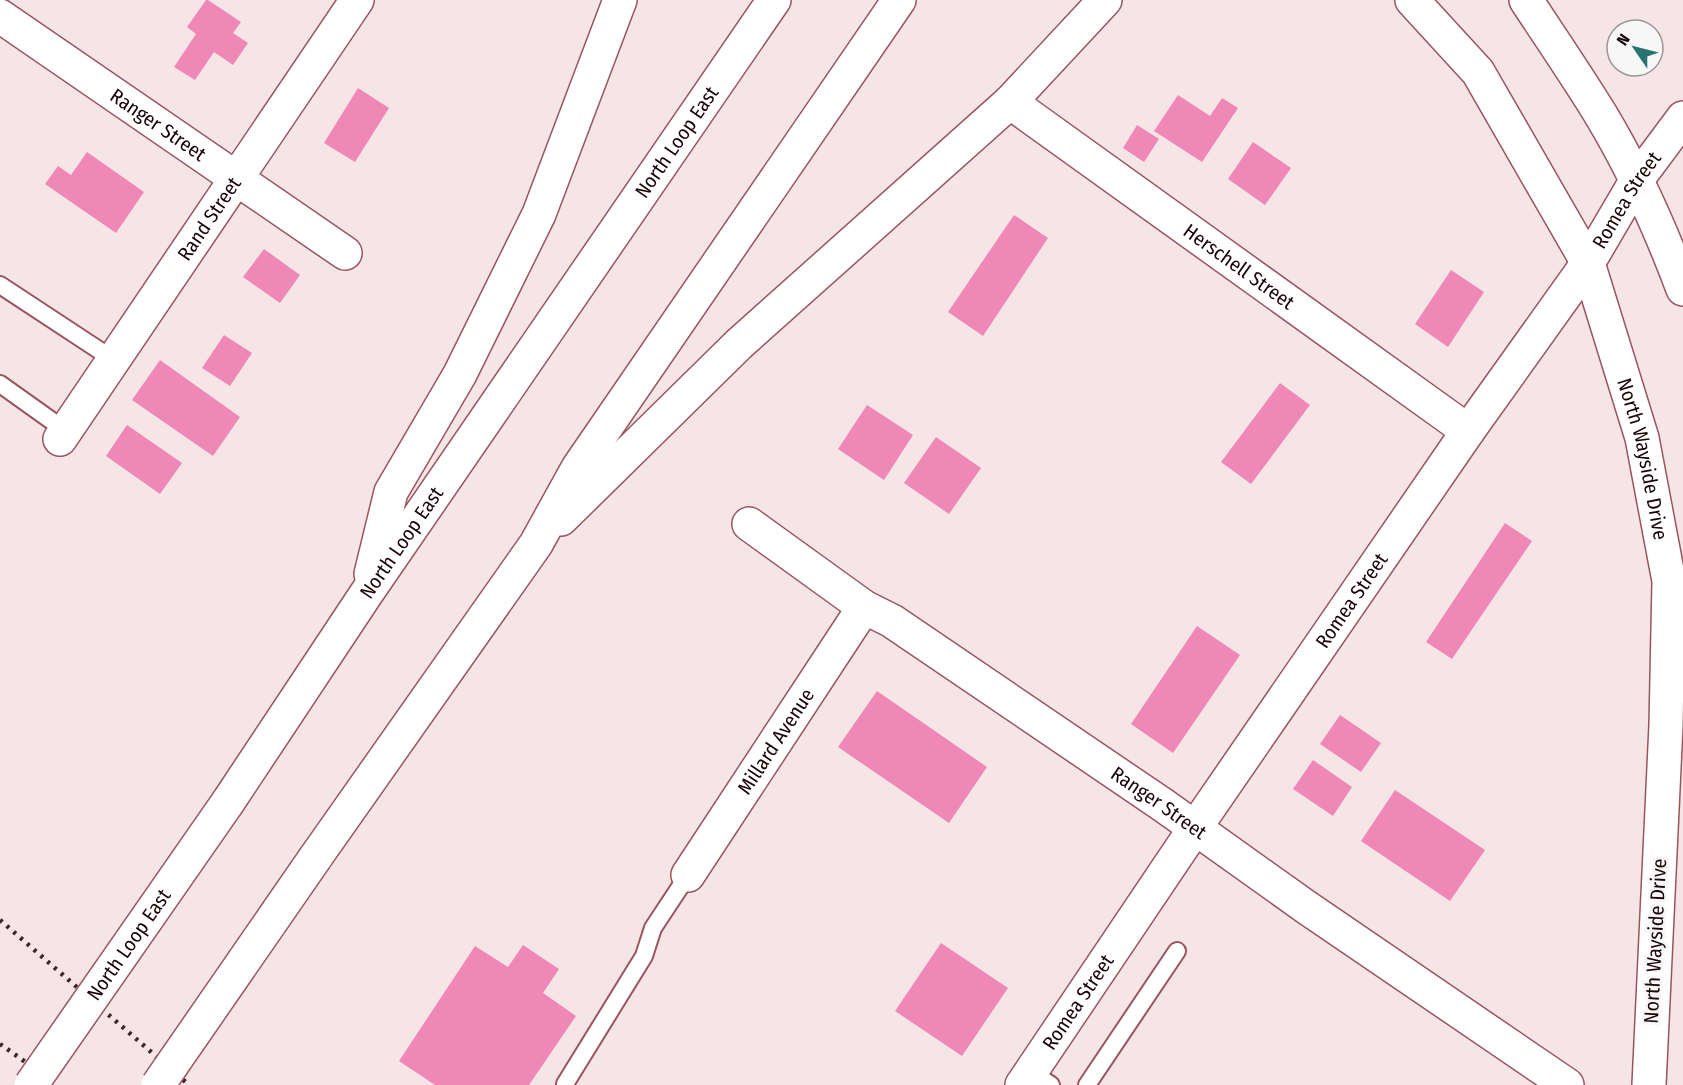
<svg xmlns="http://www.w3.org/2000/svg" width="1683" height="1085" font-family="'Fira Sans Condensed',sans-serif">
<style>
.building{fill:#ef88b6}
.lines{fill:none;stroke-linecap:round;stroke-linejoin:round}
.service-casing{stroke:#99555e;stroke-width:20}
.minor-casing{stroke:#99555e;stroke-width:36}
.secondary-casing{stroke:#99555e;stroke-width:36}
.motorway-casing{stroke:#99555e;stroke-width:36}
.service{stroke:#fff;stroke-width:16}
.minor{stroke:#fff;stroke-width:33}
.secondary{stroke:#fff;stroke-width:33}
.motorway{stroke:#fff;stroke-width:33}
.rail{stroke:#3c2629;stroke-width:4.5;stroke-dasharray:3 6;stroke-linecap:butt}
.motorway-bridge-casing{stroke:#99555e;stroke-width:36;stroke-linecap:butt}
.motorway-bridge{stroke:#fff;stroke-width:33}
.labels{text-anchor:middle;stroke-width:6;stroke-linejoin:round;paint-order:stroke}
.street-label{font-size:20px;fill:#1a0307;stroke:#f7f7f7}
</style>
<rect width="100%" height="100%" fill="#f5e5e6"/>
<g class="building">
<polygon points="206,0 208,0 241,22 233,33 248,43 233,65 214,52 195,80 174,67 196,34 187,27"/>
<polygon points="358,88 389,108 355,162 324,143"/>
<polygon points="1178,95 1210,116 1222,98 1238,108 1202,162 1154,131"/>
<polygon points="1137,125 1159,139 1144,162 1123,148"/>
<polygon points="1253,142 1291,168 1265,205 1228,179"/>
<polygon points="87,152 144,192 116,233 45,184 58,166 71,175"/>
<polygon points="1014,215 1048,238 983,336 948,312"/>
<polygon points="264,249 300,275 280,303 243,277"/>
<polygon points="1451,270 1484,292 1448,347 1415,324"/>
<polygon points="224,335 252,353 230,386 202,368"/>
<polygon points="160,360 240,417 213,456 132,400"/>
<polygon points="1280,383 1310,405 1251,484 1221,462"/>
<polygon points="867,405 913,435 884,480 838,449"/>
<polygon points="127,425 182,463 160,494 106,456"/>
<polygon points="936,437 981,468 949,514 904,483"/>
<polygon points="1505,523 1532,541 1452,659 1426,642"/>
<polygon points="1197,626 1240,655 1173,753 1131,724"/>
<polygon points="877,691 987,767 949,823 838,747"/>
<polygon points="1340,715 1381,743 1361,772 1320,744"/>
<polygon points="1313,760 1352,787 1333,816 1293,789"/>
<polygon points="1395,790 1485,850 1450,901 1361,841"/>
<polygon points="941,943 1008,988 962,1056 895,1011"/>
<polygon points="523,945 559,969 543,993 576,1016 529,1085 435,1085 399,1061 475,946 508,967"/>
</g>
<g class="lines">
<g class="service-casing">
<g id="service">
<polyline points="0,285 114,360"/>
<polyline points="0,384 66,431"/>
<polyline points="1031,1072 1051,1085"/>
<polyline points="565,1084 644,956 653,928 688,875"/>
<polyline points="1087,1085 1177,951"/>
</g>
</g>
<g class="minor-casing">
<g id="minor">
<path id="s1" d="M 0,16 L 345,253"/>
<path id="s2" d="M 1010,102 L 1468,431"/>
<path id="s3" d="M 60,439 L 357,0"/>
<path id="s4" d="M 749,524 L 864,607 L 892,621 L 1163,805 L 1306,907 L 1567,1085"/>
<path id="s5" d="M 688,875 L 864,607"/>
<path id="s6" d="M 1022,1085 L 1195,828 L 1468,431 L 1588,263 L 1636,181 L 1683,118"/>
</g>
</g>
<g class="secondary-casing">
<g id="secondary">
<path id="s7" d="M 1412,0 L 1478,72 L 1588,263 L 1642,438 L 1669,581 L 1666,725 L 1649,1085"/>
<path d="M 1526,0 C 1551,38 1577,76 1601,115 C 1634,170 1661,230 1683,289"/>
<polyline points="1010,102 1105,0"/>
</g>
</g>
<g class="motorway-casing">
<g id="motorway">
<polyline points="561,519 739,344 1010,102"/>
<polyline points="371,574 391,492 460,374 539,214 620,0"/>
<path id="s8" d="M 228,802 L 366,594 L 774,0"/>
<polyline points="315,858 536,544 578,468 899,0"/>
</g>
</g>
<use href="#service" class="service"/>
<use href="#minor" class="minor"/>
<use href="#secondary" class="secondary"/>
<use href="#motorway" class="motorway"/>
<g class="rail">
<polyline points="0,920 189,1085"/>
<polyline points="0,1044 58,1085"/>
</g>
<g class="motorway-bridge-casing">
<g id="motorway-bridge">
<path id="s9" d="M 31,1085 L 228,802"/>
<polyline points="158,1085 315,858"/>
</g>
</g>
<use href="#motorway-bridge" class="motorway-bridge"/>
</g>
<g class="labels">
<g class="street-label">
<text dy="7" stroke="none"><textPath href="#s1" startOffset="192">Ranger Street</textPath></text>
<text dy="7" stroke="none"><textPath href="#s8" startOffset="798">North Loop East</textPath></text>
<text dy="7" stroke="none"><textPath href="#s6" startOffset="1072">Romea Street</textPath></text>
<text dy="7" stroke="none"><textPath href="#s3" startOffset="266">Rand Street</textPath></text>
<text dy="7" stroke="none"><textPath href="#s2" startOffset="282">Herschell Street</textPath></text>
<text dy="7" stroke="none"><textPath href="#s7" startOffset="522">North Wayside Drive</textPath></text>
<text dy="7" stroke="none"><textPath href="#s8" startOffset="312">North Loop East</textPath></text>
<text dy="7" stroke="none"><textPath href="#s6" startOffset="586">Romea Street</textPath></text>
<text dy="7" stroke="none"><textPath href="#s5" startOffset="160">Millard Avenue</textPath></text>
<text dy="7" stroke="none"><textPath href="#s4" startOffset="496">Ranger Street</textPath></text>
<text transform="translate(1655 941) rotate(-87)" y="7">North Wayside Drive</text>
<text dy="7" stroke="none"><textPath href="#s9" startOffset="171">North Loop East</textPath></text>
<text dy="7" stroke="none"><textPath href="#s6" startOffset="100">Romea Street</textPath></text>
</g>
</g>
<g transform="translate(1635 48) rotate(305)"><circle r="28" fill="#f7f7f7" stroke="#9f9597" stroke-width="1.5"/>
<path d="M0-4.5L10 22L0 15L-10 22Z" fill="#297371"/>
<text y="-9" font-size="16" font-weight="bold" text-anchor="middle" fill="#1a0307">N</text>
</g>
</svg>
